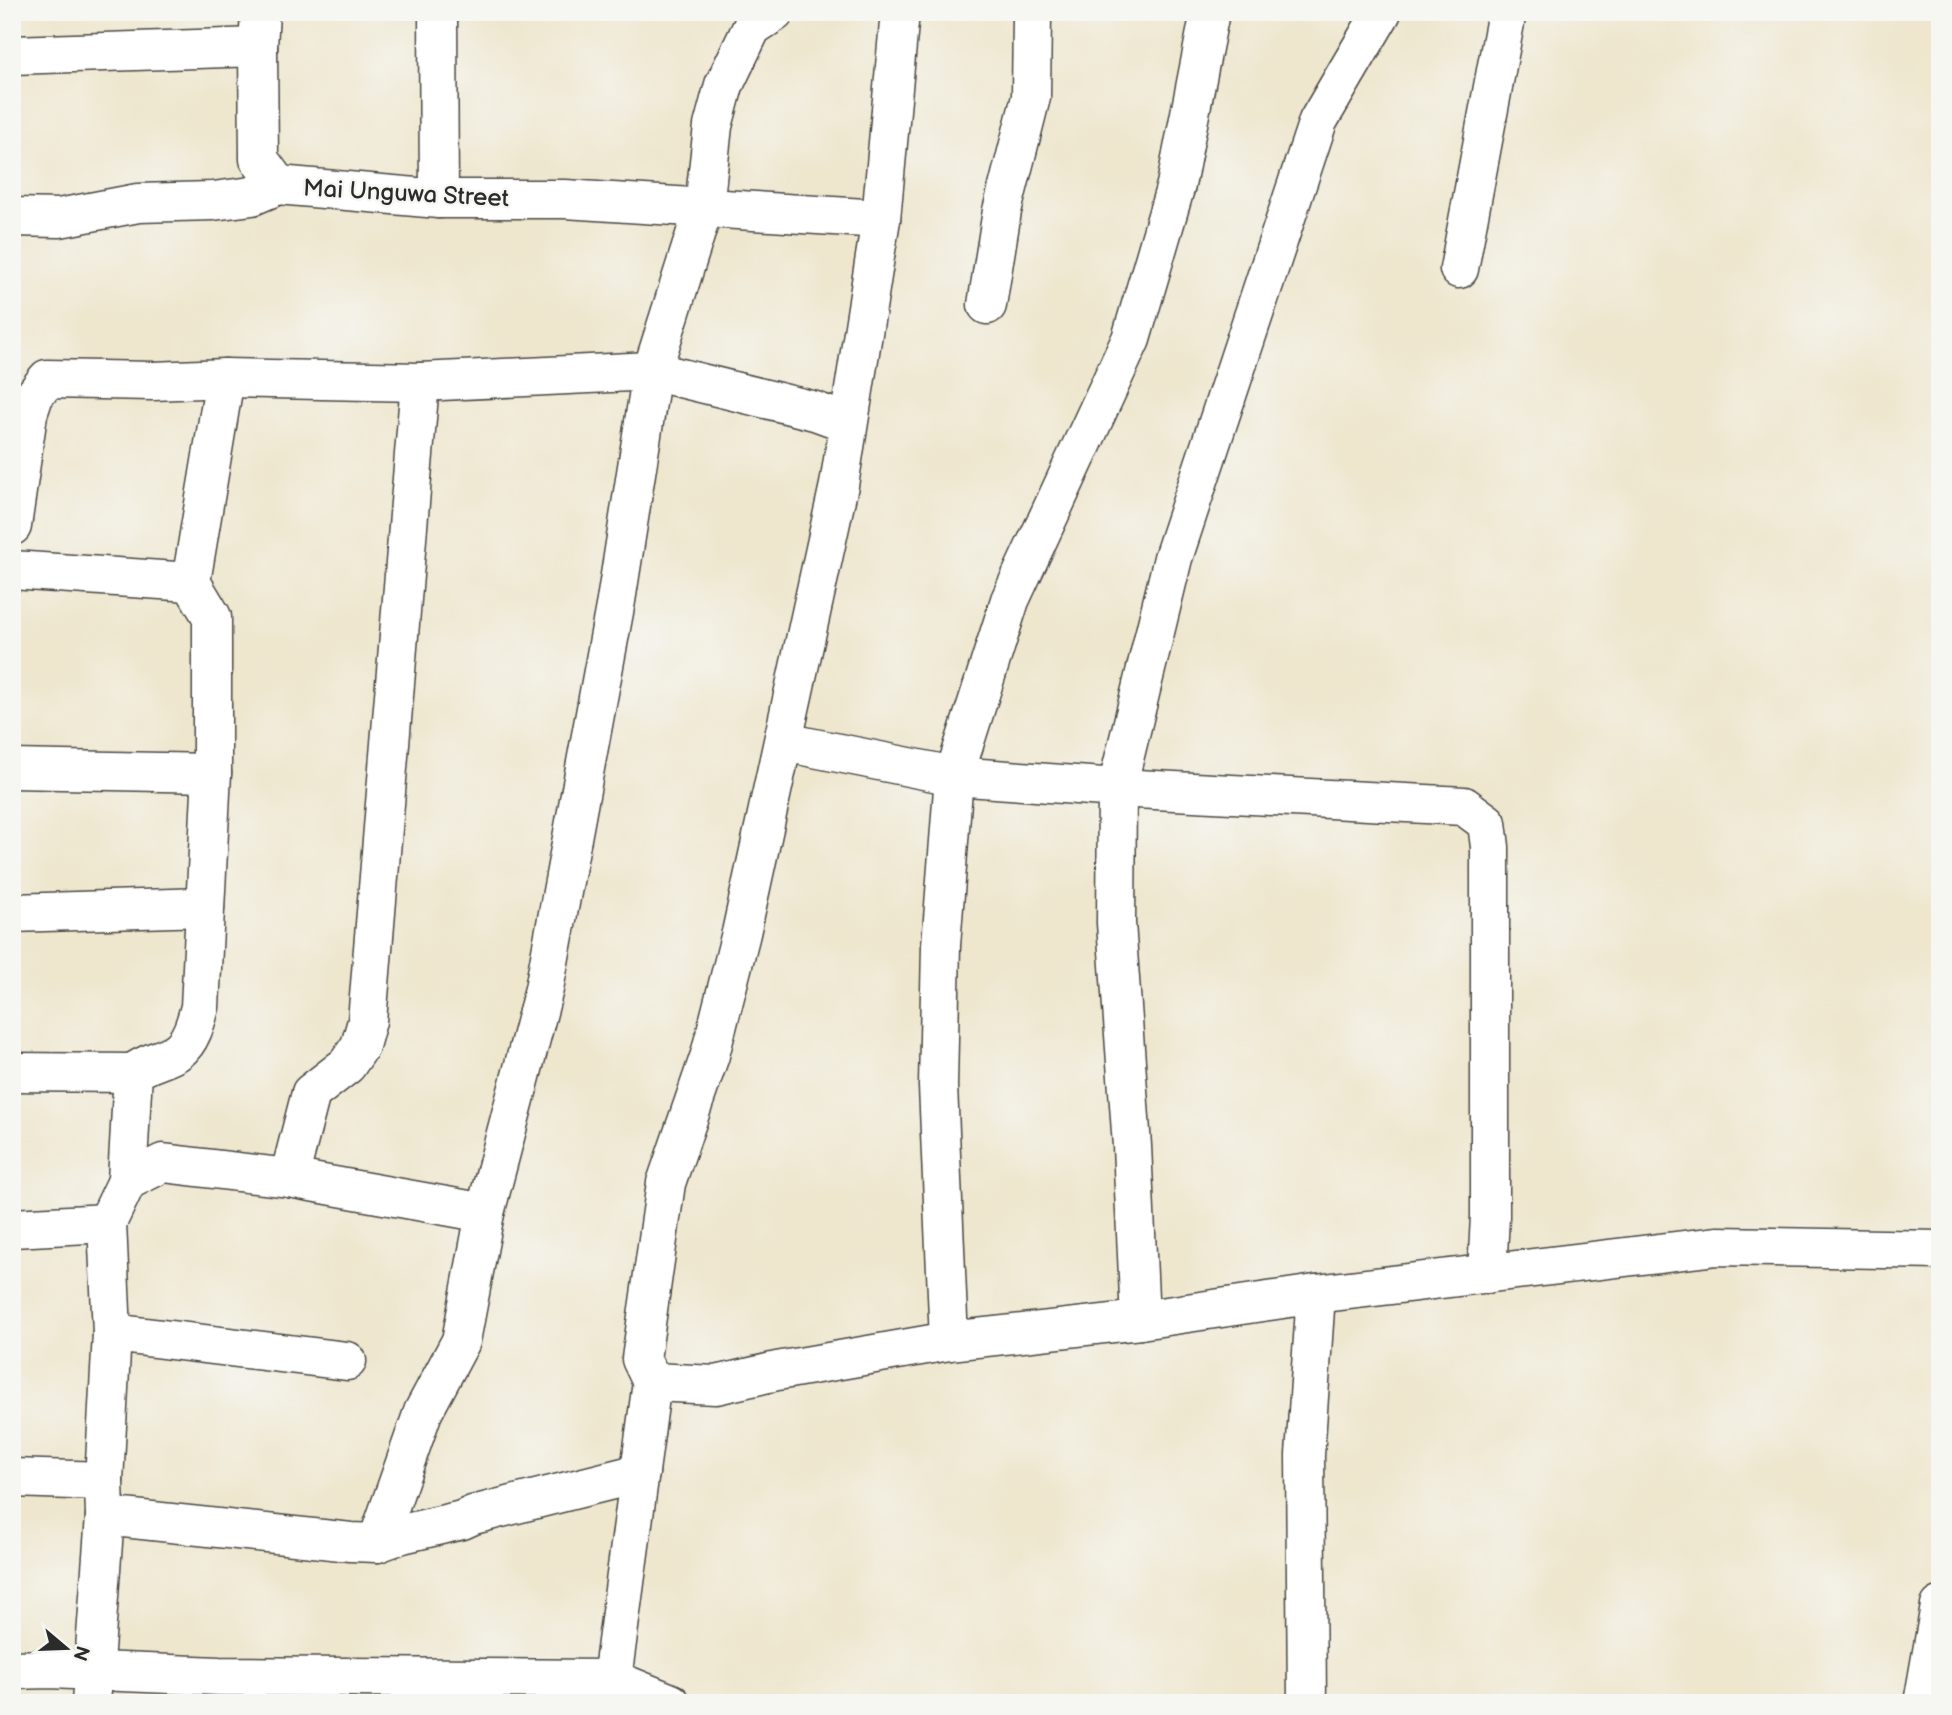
<svg xmlns="http://www.w3.org/2000/svg" width="1952" height="1715" font-family="'Balsamiq Sans',sans-serif">
<style>
.lines{fill:none;stroke-linecap:round;stroke-linejoin:round}
.minor-casing{stroke:#484743;stroke-width:41}
.minor{stroke:#fff;stroke-width:38}
.labels{text-anchor:middle;stroke-width:5;stroke-linejoin:round;paint-order:stroke}
.street-label{font-size:24px;fill:#2b2b2b;stroke:#f6f6f2}
</style>
<rect width="100%" height="100%" fill="#f6f6f2"/>
<filter id="ink" filterUnits="userSpaceOnUse"><feTurbulence type="fractalNoise" baseFrequency=".0143" numOctaves="2"/><feDisplacementMap in="SourceGraphic" scale="14" xChannelSelector="R" yChannelSelector="G"/><feConvolveMatrix kernelMatrix="1 2 1 2 8 2 1 2 1" color-interpolation-filters="sRGB"/></filter>
<filter id="wash" filterUnits="userSpaceOnUse"><feTurbulence type="fractalNoise" baseFrequency=".00686" numOctaves="4" result="noise"/><feDisplacementMap in="SourceGraphic" scale="28" xChannelSelector="R" yChannelSelector="G"/><feGaussianBlur stdDeviation="1.57" result="paint"/><feColorMatrix in="noise" values="0 0 0 0 0 0 0 0 0 0 0 0 0 0 0 0 0 1.4 0 .05"/><feComposite in="paint" operator="in"/></filter>
<g filter="url(#wash)">
<rect width="100%" height="100%" fill="#eee6cd"/>
</g>
<g filter="url(#ink)">
<g class="lines">
<g class="minor-casing">
<g id="minor">
<polyline points="438,12 439,199"/>
<polyline points="258,47 260,12"/>
<polyline points="12,55 258,47 259,159 278,185 439,199 565,199 881,219"/>
<polyline points="12,217 59,218 138,203 213,201 252,196 278,185"/>
<polyline points="1459,269 1507,12"/>
<polyline points="987,305 1002,211 1031,97 1032,15 1031,12"/>
<polyline points="12,526 28,414 34,396 47,379 153,381 225,378 420,382 652,371 815,411 848,423"/>
<polyline points="12,570 191,582"/>
<polyline points="784,742 954,776 1117,788 1464,806 1487,823 1490,847 1490,1216 1487,1274"/>
<polyline points="12,769 212,773"/>
<polyline points="12,913 205,907"/>
<polyline points="12,1072 133,1073"/>
<polyline points="289,1178 311,1093 347,1065 360,1046 367,1021 420,382"/>
<path d="M 127,1181 L 133,1073 C 148,1061 166,1060 178,1051 C 191,1041 196,1022 200,1007 L 212,773 L 212,617 L 191,582 L 225,378"/>
<polyline points="12,1228 107,1223"/>
<polyline points="1140,1320 1132,1146 1116,923 1117,788 1173,558 1318,121 1382,12"/>
<polyline points="112,1333 347,1361"/>
<polyline points="949,1341 938,1086 941,945 954,776 1010,600 1131,339 1176,185 1210,12"/>
<polyline points="652,1382 716,1385 777,1371 949,1341 1140,1320 1316,1294 1717,1246 1940,1250"/>
<polyline points="12,1478 104,1481"/>
<polyline points="105,1516 351,1542 377,1543 402,1534 462,1520 473,1515 640,1473"/>
<polyline points="377,1543 423,1412 461,1341 485,1213"/>
<polyline points="12,1670 49,1669 219,1676 612,1679 652,1382 641,1359 666,1183 710,1055 741,933 839,485 881,219 900,12"/>
<polyline points="612,1679 671,1703"/>
<polyline points="91,1703 105,1516 104,1481 112,1333 107,1223 127,1181 163,1163 289,1178 485,1213 544,989 616,601 652,371 704,207 713,126 724,85 752,27 775,12"/>
<polyline points="1307,1703 1305,1455 1316,1294"/>
<polyline points="1923,1703 1940,1606"/>
</g>
</g>
<use href="#minor" class="minor"/>
</g>
</g>
<g class="labels">
<g class="street-label">
<text transform="translate(406 193) rotate(3)" y="8">Mai Unguwa Street</text>
</g>
</g>
<rect width="1952" height="1715" fill="none" stroke="#f6f6f2" stroke-width="42"/>
<g transform="translate(66 1648) rotate(109)" stroke="#f6f6f2" stroke-width="5" paint-order="stroke">
<path d="M0-5L12 26L0 18L-12 26Z" fill="#2b2b2b"/>
<text y="-10" font-size="19" font-weight="bold" text-anchor="middle" fill="#2b2b2b">N</text>
</g>
</svg>
